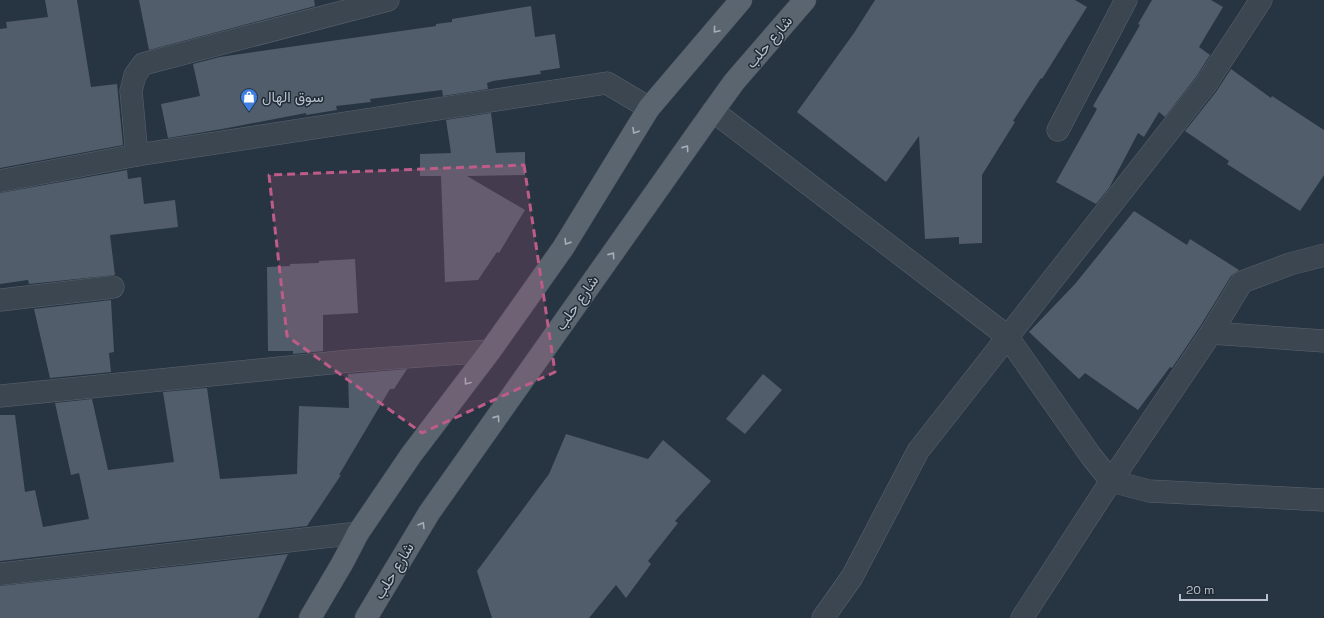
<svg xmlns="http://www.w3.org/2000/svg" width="1324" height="618" font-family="'Space Grotesk',Vazirmatn,sans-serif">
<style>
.building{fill:#515d6b}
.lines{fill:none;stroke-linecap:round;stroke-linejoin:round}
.minor-casing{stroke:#59646e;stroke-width:23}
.major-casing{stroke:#454f5a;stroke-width:23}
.minor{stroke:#3c4651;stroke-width:22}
.major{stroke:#5a6570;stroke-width:22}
.oneway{stroke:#a5afb9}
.marked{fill:#be5c88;fill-opacity:0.2;stroke:#be5c88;stroke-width:3;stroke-dasharray:8 5;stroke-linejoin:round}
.labels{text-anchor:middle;stroke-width:3;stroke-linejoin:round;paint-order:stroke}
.street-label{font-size:15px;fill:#b8c1cb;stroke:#202b36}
.poi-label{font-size:15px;fill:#b8c1cb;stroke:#202b36;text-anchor:start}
</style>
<rect width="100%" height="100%" fill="#273441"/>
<g class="building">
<polygon points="45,0 77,0 91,87 117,84 123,145 0,168 0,29 7,28 6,22 48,17"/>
<polygon points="139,0 314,0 315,6 149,50"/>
<polygon points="875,0 1075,0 1087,7 1042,79 1041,78 1013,121 1015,122 982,175 982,243 959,244 959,237 925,239 919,136 886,182 797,112 854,33"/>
<polygon points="1152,0 1211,0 1223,7 1199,47 1210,55 1196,77 1165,117 1159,112 1144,137 1138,133 1109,188 1096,204 1056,182 1097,109 1093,106 1140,25 1138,24"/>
<polygon points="531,6 535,37 555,34 560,68 540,71 541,74 493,81 487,83 488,89 443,96 442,90 370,99 371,102 336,106 337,110 306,115 306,113 222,129 168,138 161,104 200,96 193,64 220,57 436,26 436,24 452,22 452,19"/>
<polygon points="1231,69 1271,98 1272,96 1324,130 1324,175 1300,211 1227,164 1229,161 1185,131 1216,92"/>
<polygon points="491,113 496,153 525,152 525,175 467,176 525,210 499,253 497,252 478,280 445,282 441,176 420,176 420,154 451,153 446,120"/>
<polygon points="127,170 128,179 141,177 144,204 175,200 178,227 110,235 115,275 29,284 28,280 0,284 0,193"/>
<polygon points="1134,211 1187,245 1190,239 1239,270 1231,276 1201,325 1172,368 1170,367 1138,410 1085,373 1079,379 1029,332 1075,284"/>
<polygon points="355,259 358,313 323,315 323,351 293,354 293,351 268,351 267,267 290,266 290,264 319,263 319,261"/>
<polygon points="111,300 114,352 109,353 111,372 50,378 34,309"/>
<polygon points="407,369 394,389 390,389 339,475 341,475 307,526 0,561 0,415 15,415 25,492 35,490 43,527 89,519 79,473 71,475 55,403 92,399 108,470 174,462 163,392 207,388 220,479 297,474 299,406 349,408 348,374"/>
<polygon points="763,374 782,390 745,434 726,419"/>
<polygon points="566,434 648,459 663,440 711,481 675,521 678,523 648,561 651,564 626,598 616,585 589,618 492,618 477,571 549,474"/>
<polygon points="288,554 258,618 0,618 0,586"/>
</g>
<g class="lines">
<g class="minor-casing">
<g id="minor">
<polyline points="713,111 1007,336 1091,456 1111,481 1149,491 1324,500"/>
<polyline points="1058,130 1126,0"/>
<polyline points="137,155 131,91 135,75 143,64 388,0"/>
<polyline points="0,181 137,155 607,83 649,108"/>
<polyline points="0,300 113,287"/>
<polyline points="1211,333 1324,341"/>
<polyline points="0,396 350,361 490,351"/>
<polyline points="0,574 358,533"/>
<polyline points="823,618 852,577 918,451 1206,84 1261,0"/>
<polyline points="1022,618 1111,481 1211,333 1242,282 1290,264 1324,255"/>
</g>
</g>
<g class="major-casing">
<g id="major">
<polyline points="310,618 343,562 358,533 411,455 490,351 563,248 649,108 741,0"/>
<polyline points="366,618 429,513 701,128 734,82 805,0"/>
</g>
</g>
<use href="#minor" class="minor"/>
<use href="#major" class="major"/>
</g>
<defs><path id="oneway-chevron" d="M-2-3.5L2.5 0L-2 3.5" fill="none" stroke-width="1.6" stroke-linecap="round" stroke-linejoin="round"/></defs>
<g class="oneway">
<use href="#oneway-chevron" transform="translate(716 30) rotate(130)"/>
<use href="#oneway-chevron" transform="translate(635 131) rotate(122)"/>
<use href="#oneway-chevron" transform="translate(686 148) rotate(-55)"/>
<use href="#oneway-chevron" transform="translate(567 242) rotate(122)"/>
<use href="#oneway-chevron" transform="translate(612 255) rotate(-55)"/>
<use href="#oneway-chevron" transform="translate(467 382) rotate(127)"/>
<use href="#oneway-chevron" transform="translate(497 418) rotate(-55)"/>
<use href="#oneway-chevron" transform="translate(422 525) rotate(-59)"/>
</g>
<path class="marked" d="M 524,165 L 555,372 L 422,433 L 287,336 L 269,175 Z"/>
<defs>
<g id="shop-pin" transform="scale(0.9)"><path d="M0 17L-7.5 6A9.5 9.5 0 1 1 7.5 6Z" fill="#3f7fe0" stroke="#202b36"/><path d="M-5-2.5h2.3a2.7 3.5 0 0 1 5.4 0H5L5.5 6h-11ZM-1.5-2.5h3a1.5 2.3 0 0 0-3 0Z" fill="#fff"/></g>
</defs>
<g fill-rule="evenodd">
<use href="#shop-pin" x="249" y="97"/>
</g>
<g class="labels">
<g class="street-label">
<text transform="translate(769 42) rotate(-50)" y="5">شارع حلب</text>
<text transform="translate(577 303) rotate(-55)" y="5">شارع حلب</text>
<text transform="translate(394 571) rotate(-59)" y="5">شارع حلب</text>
</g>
<g class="poi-label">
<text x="262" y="102">سوق الهال</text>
</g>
</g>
<path d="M1180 594v6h87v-6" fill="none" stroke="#b8c1cb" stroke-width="2"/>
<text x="1186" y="594" font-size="12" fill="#b8c1cb" stroke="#202b36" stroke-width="3" paint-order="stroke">20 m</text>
</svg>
